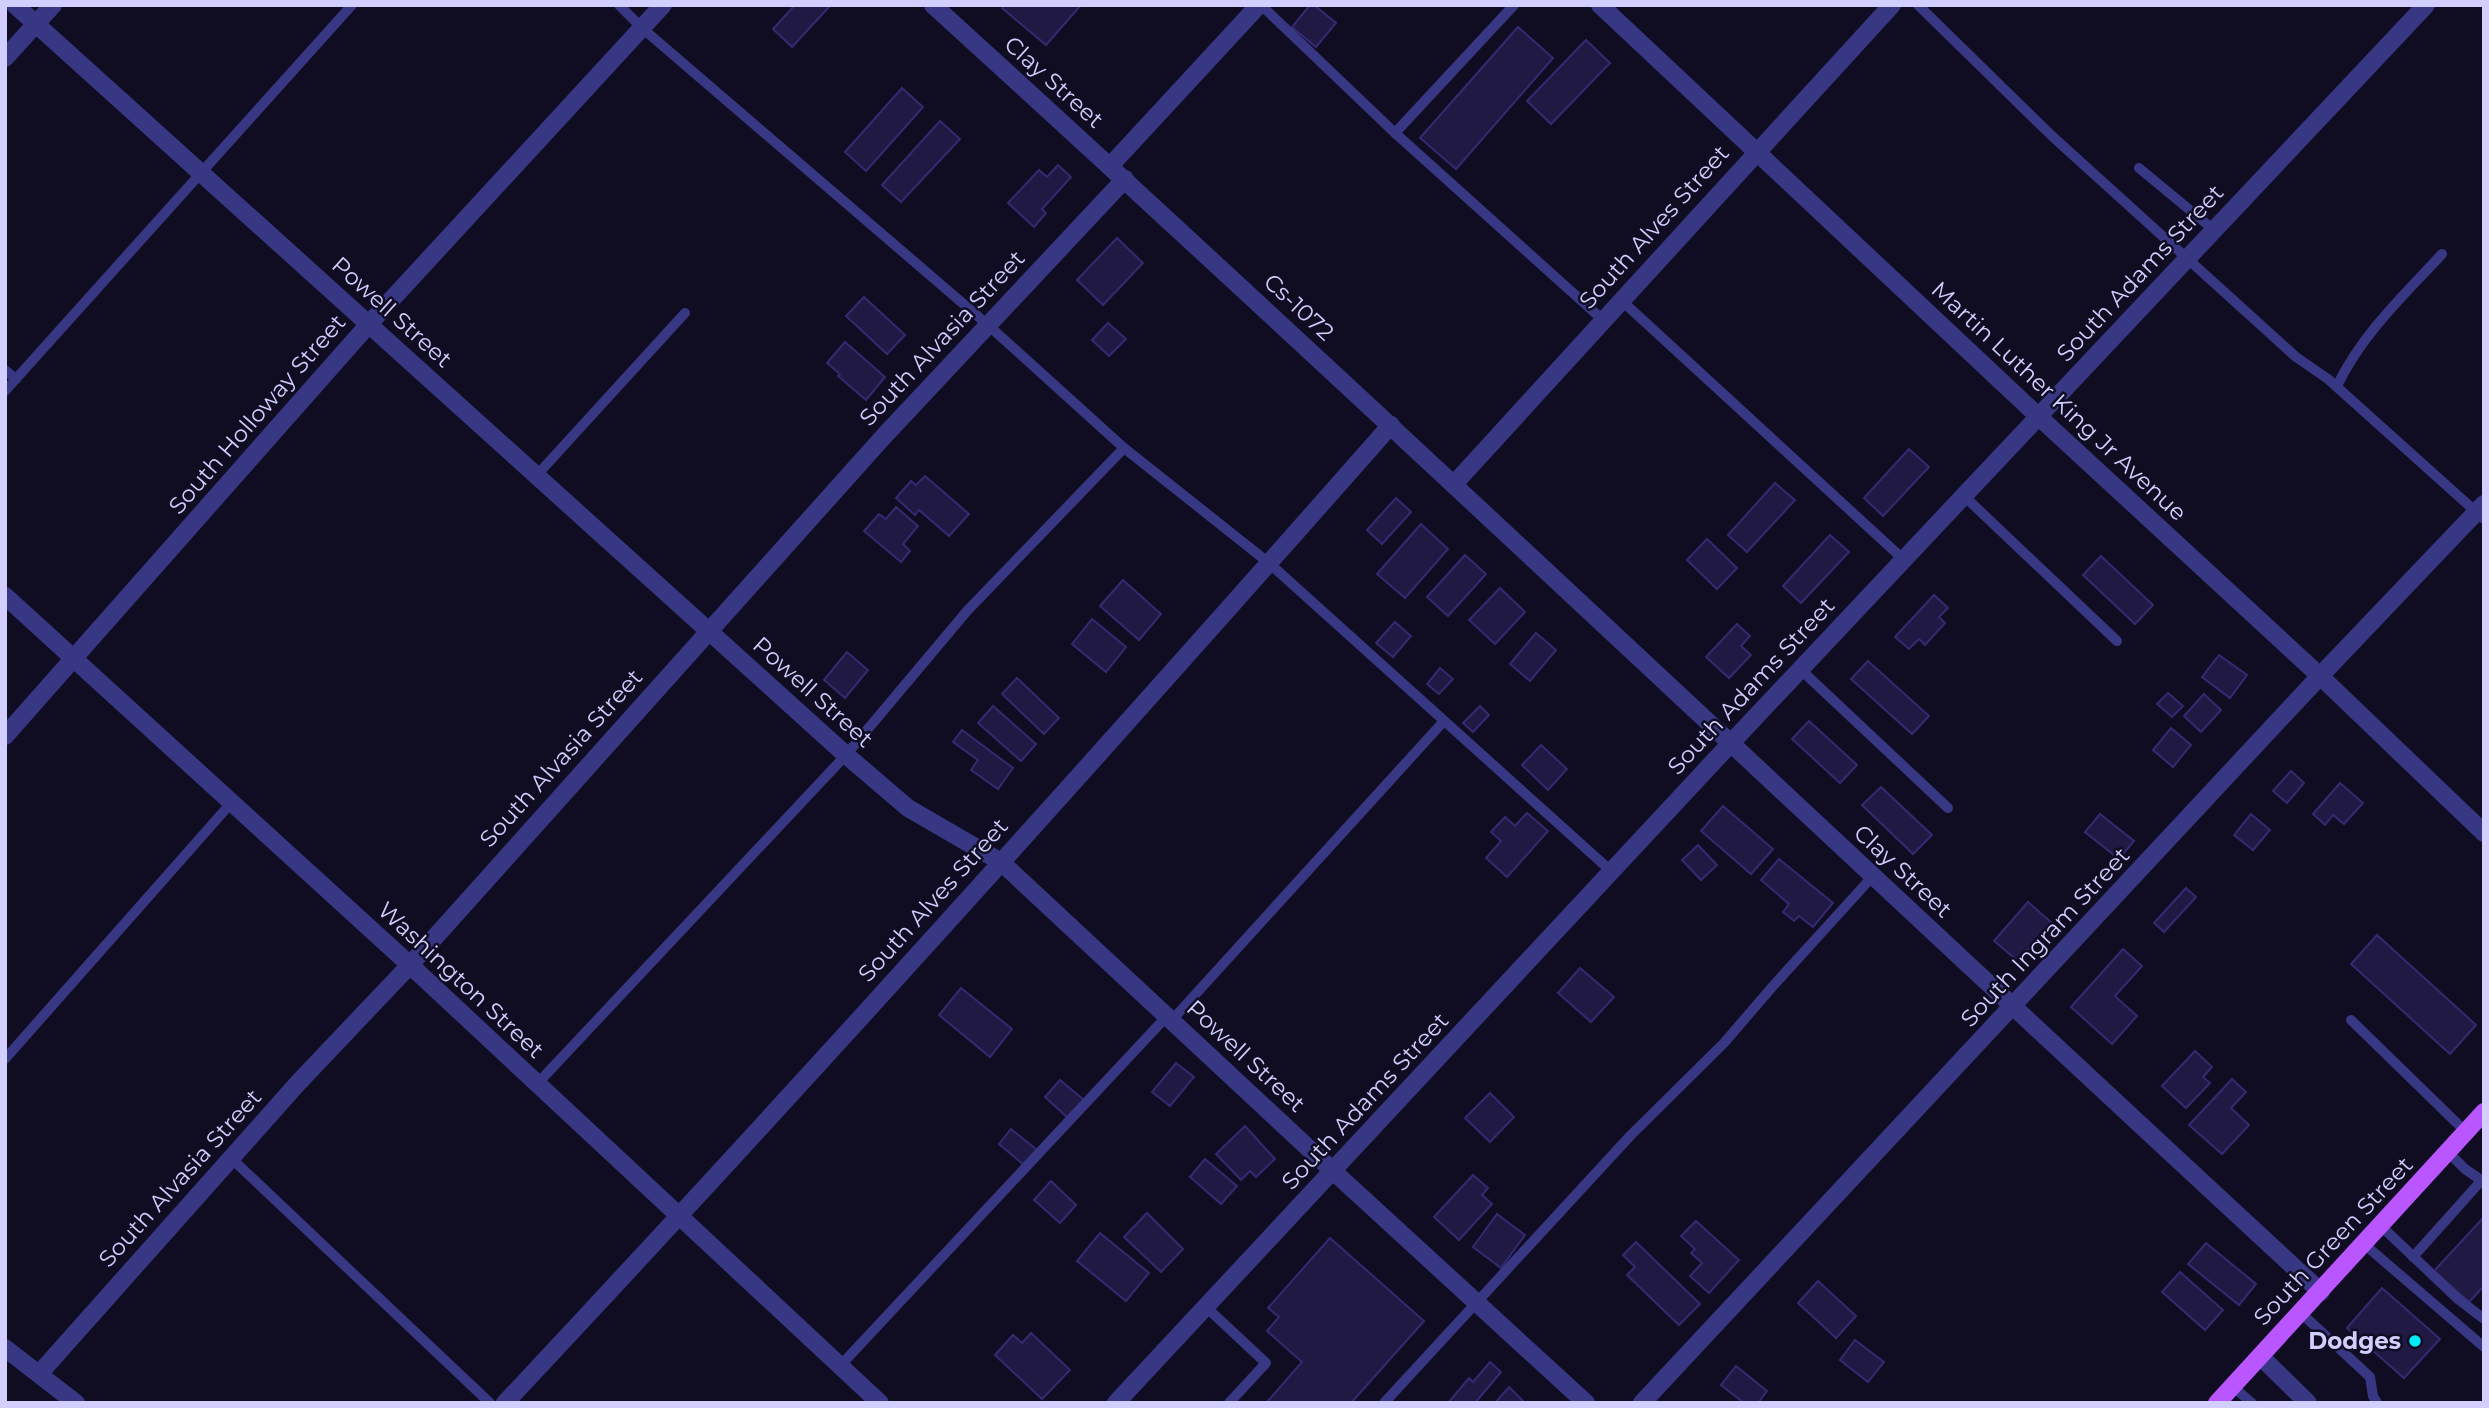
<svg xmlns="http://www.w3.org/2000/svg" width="2489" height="1408" font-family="Montserrat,sans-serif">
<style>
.building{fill:#201944;stroke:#352a71;stroke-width:2}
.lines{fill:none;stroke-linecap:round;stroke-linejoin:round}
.service{stroke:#373783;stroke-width:10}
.minor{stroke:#373783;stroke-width:18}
.tertiary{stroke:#373783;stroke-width:18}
.primary{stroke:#b956ff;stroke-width:18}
.poi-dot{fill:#00ebfa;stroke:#100d23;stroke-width:2.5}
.labels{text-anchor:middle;stroke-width:5;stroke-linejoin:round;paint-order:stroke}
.street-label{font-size:23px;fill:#d2cfff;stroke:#100d23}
.poi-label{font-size:23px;font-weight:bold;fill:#d2cfff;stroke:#100d23;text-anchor:end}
</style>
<rect width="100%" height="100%" fill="#100d23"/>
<g class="building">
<polygon points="795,5 827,5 829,7 792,47 773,29"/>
<polygon points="1004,5 1081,5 1046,45 1002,8"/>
<polygon points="1310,5 1314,5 1336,23 1316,47 1292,27"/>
<polygon points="1518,27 1553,58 1456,169 1420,138"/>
<polygon points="1586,40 1610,63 1551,124 1527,101"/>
<polygon points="902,88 923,107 866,171 845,152"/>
<polygon points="940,121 960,139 901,202 882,185"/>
<polygon points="1058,165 1071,177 1042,209 1046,213 1034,227 1008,203 1039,170 1047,177"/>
<polygon points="1117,238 1143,263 1103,305 1077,280"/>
<polygon points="864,297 905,335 887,354 846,316"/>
<polygon points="1108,323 1126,339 1109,356 1092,340"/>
<polygon points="845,342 885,377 866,400 838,376 840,374 827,363"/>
<polygon points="1909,449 1929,467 1883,516 1864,498"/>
<polygon points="925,476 969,514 949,536 919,510 915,515 896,498 911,481 916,485"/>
<polygon points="1775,483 1795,500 1747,552 1728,535"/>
<polygon points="1396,498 1411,512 1382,544 1367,530"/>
<polygon points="896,507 918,526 903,544 910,551 901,562 864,531 879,514 886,519"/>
<polygon points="1421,524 1448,549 1405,598 1377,574"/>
<polygon points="1830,535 1849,552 1801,603 1783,586"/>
<polygon points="1707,539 1737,568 1717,589 1687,560"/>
<polygon points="1465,555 1486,574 1448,616 1427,597"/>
<polygon points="2101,556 2153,605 2135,624 2083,575"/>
<polygon points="1123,580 1161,614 1139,640 1100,606"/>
<polygon points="1500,588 1525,612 1495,644 1469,620"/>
<polygon points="1934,595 1948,608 1939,617 1945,623 1925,645 1919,639 1909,649 1895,637"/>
<polygon points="1092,619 1126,647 1106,672 1072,644"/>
<polygon points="1395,622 1411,636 1393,657 1376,643"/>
<polygon points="1737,624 1750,636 1741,646 1751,655 1729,678 1706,657"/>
<polygon points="1536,633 1556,650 1530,681 1510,664"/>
<polygon points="847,652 868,670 845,698 824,680"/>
<polygon points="2219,655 2247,675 2230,698 2202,677"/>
<polygon points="1868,661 1929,716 1912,734 1851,679"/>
<polygon points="1440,668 1453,679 1439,694 1427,684"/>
<polygon points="1017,678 1059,718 1044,734 1002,694"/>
<polygon points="2168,693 2183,706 2172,717 2157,704"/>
<polygon points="2204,694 2221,710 2201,732 2184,716"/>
<polygon points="993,706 1036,744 1021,761 978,723"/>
<polygon points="1480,706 1489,715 1473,732 1463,723"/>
<polygon points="1809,721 1857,765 1840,783 1792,739"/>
<polygon points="2171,728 2191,745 2173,767 2153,750"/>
<polygon points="962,730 1013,768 998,789 971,770 978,760 953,742"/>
<polygon points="1541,745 1567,769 1548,790 1522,765"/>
<polygon points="2291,771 2304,783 2287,803 2273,791"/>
<polygon points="2340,783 2363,803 2344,824 2333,815 2325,825 2313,814"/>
<polygon points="1881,787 1932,835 1913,854 1862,805"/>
<polygon points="1723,806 1773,849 1751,874 1701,831"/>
<polygon points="1527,813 1548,831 1507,877 1486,858 1501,841 1491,832 1505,817 1515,826"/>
<polygon points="2100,814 2134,841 2119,859 2085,832"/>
<polygon points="2251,814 2270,830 2253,850 2234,835"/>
<polygon points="1698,845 1717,865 1701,880 1682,860"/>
<polygon points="1779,859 1833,903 1813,927 1799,916 1794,921 1783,912 1789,904 1761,880"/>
<polygon points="2186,888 2196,897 2164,932 2154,923"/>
<polygon points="2028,902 2052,923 2018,961 1994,941"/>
<polygon points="2377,935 2476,1025 2450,1054 2351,964"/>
<polygon points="2123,949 2142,966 2115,996 2137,1016 2112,1044 2071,1007"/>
<polygon points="1580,968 1614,997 1591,1022 1558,993"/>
<polygon points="961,988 1012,1029 990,1057 939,1015"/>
<polygon points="2195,1051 2212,1067 2203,1077 2210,1083 2186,1108 2162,1086"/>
<polygon points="1176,1063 1194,1077 1170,1106 1152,1092"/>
<polygon points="2232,1079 2246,1092 2231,1108 2249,1125 2222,1154 2189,1125"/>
<polygon points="1060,1080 1084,1100 1068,1118 1045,1097"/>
<polygon points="1490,1093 1514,1117 1490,1142 1465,1118"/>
<polygon points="1245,1126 1275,1159 1256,1177 1250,1171 1241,1180 1216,1154"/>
<polygon points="1011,1129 1037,1150 1024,1165 999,1144"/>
<polygon points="1205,1159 1237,1186 1221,1204 1190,1177"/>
<polygon points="1473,1175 1488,1188 1482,1195 1492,1204 1459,1240 1434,1217"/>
<polygon points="1051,1181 1076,1205 1060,1223 1034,1200"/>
<polygon points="1147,1213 1183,1249 1161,1272 1124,1237"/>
<polygon points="1497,1214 1525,1235 1501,1268 1473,1247"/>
<polygon points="2484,1217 2484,1286 2469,1302 2434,1271"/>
<polygon points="1696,1221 1739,1260 1709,1293 1690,1276 1702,1263 1691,1253 1695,1249 1681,1236"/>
<polygon points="1100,1233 1149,1273 1126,1301 1077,1261"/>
<polygon points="1330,1238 1424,1321 1351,1403 1266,1403 1302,1362 1267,1331 1279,1317 1268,1308"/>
<polygon points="1636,1242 1700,1304 1679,1325 1627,1275 1635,1267 1623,1255"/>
<polygon points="2206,1243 2256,1284 2239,1305 2188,1264"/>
<polygon points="2180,1272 2223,1310 2205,1330 2162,1292"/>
<polygon points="1818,1281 1856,1316 1836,1338 1798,1303"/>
<polygon points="2382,1288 2440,1339 2404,1378 2347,1328"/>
<polygon points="1031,1333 1070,1370 1042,1399 995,1355 1013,1335 1022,1343"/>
<polygon points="1855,1340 1884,1362 1868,1382 1840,1360"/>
<polygon points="1490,1362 1501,1372 1475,1403 1448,1403 1469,1378 1473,1382"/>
<polygon points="1736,1366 1767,1391 1758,1403 1744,1403 1721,1385"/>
<polygon points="1509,1387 1525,1403 1495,1403"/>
</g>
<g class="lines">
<g class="service">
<polyline points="619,5 642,28 988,325 1124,448 1269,563 1611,871"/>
<polyline points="1261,5 1395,133 1603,320"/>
<polyline points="1918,5 2052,136 2296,357 2328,379 2484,519"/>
<polyline points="1395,133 1514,5"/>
<polyline points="2139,168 2214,230"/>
<polyline points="1621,300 1903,559"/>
<polyline points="5,370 16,379"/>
<path d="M 2337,386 C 2362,334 2403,296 2442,254"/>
<polyline points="5,391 352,5"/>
<polyline points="537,475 685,313"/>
<polyline points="1963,495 2117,641"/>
<polyline points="1800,669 1948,808"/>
<polyline points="1172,1020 1444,721"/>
<polyline points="2351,1020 2466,1132"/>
<polyline points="5,1059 232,802"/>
<polyline points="537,1084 846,755 967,611 1124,448"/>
<polyline points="2448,1152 2465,1169 2484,1182"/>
<polyline points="231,1158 490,1403"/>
<polyline points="2381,1226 2458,1299 2484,1319"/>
<polyline points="2364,1244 2484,1347"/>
<polyline points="2413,1257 2481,1181"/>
<polyline points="1206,1307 1266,1363 1229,1403"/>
<polyline points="2301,1313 2370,1377 2373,1396 2377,1403"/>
<polyline points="840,1366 1167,1016"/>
<polyline points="2232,1386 2252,1403"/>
<polyline points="1384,1403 1630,1136 1724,1043 1773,986 1873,876"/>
</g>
<g class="minor">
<polyline points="15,5 846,755 908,808 1001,862 1333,1171 1586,1403"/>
<polyline points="1600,5 2038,416 2320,676 2484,833"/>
<polyline points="5,58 53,5"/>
<polyline points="1110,166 1259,5"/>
<polyline points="1455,483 1892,5"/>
<polyline points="5,736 369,324 663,5"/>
<polyline points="5,1348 76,1403"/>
<polyline points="2260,1356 2308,1403"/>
<polyline points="39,1374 298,1083 410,965 885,435 1125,179"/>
<path d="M 505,1403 C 806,1082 1100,755 1391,425"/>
<polyline points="1116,1403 1731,743 2426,5"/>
<polyline points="1642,1403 2320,676 2484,504"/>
</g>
<g class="tertiary">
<path d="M 933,5 C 1400,430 1857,864 2321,1292"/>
<polyline points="5,596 410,965 880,1403"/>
</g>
<polyline class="primary" points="2217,1403 2484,1112"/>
</g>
<circle class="poi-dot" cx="2415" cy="1341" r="7"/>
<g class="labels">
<g class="street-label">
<text transform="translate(1054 82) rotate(42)" y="8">Clay Street</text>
<text transform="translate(1654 227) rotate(-48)" y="8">South Alves Street</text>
<text transform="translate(2140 273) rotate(-47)" y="8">South Adams Street</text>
<text transform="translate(1299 307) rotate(43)" y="8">Cs-1072</text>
<text transform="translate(392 312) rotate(42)" y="8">Powell Street</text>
<text transform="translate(942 338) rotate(-47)" y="8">South Alvasia Street</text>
<text transform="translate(2059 401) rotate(43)" y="8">Martin Luther King Jr Avenue</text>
<text transform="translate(257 414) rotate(-49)" y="8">South Holloway Street</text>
<text transform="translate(1751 686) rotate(-47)" y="8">South Adams Street</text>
<text transform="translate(813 692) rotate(42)" y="8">Powell Street</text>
<text transform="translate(561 758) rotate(-48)" y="8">South Alvasia Street</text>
<text transform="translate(1903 871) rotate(43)" y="8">Clay Street</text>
<text transform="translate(933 900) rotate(-48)" y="8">South Alves Street</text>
<text transform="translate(2045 937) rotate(-47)" y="8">South Ingram Street</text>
<text transform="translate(461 980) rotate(43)" y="8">Washington Street</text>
<text transform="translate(1246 1056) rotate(43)" y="8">Powell Street</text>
<text transform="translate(1365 1101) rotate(-47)" y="8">South Adams Street</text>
<text transform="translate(180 1178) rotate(-48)" y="8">South Alvasia Street</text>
<text transform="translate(2333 1241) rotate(-47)" y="8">South Green Street</text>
</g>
<g class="poi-label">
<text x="2401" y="1349">Dodges</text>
</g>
</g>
<rect width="2489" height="1408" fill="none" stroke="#d2cfff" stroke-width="14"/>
</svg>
